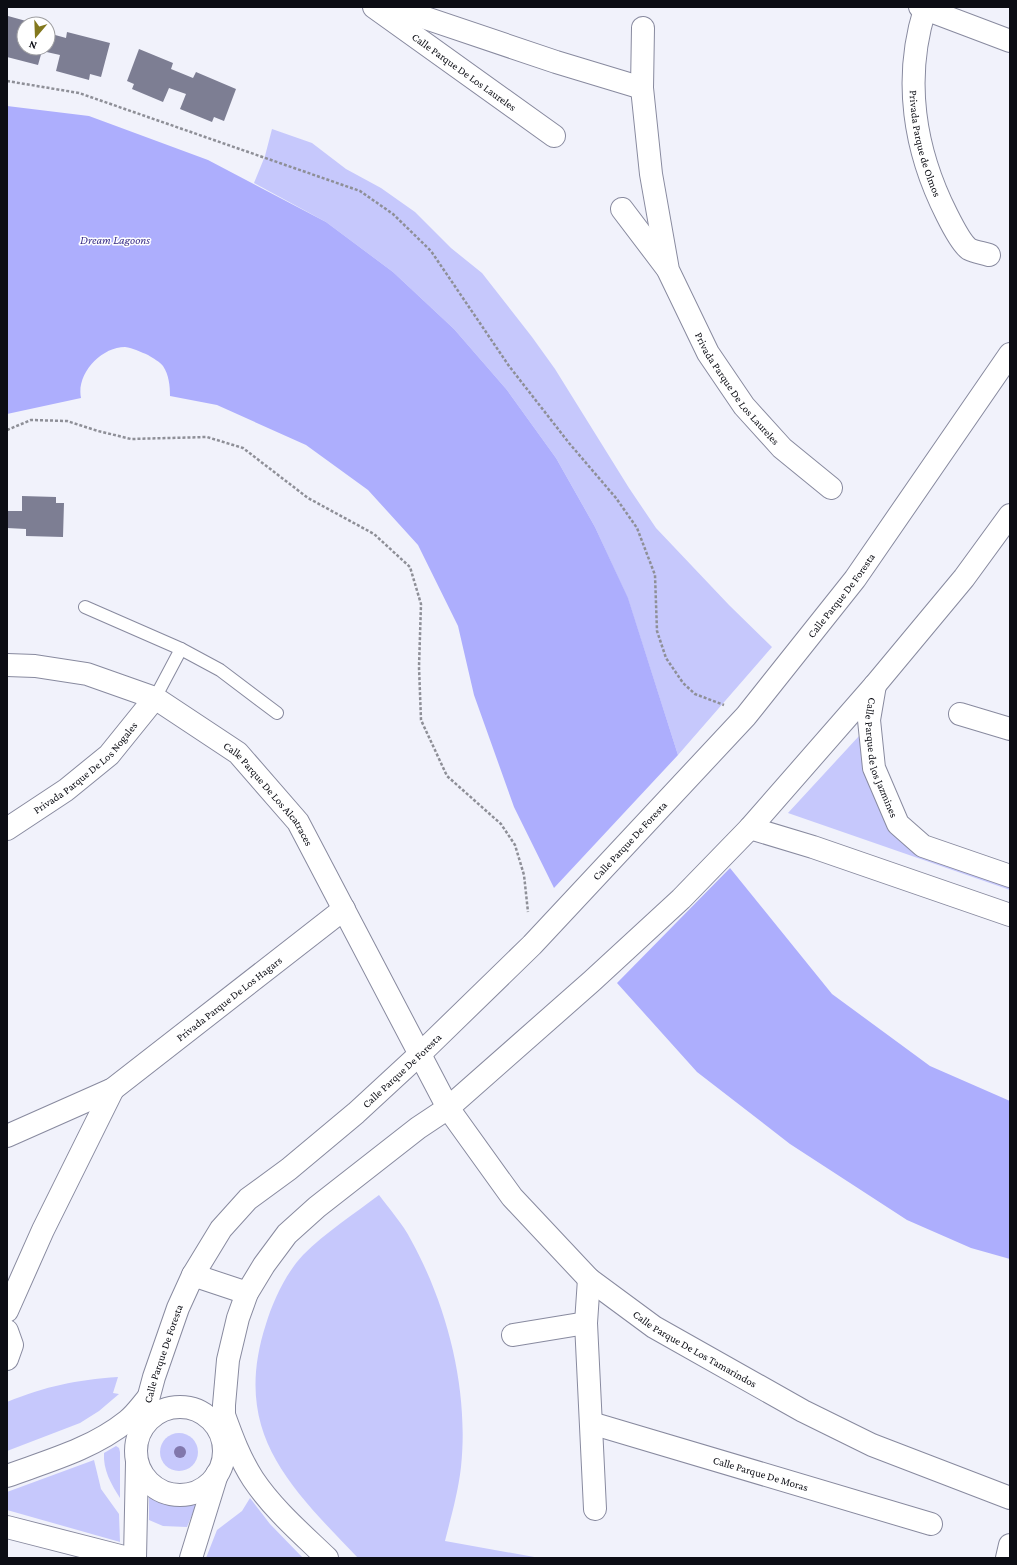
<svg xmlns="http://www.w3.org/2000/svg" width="1017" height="1565" font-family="'Crimson Pro',serif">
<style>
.green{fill:#c6c8fc}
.water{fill:#adaefd}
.building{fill:#7d7e93}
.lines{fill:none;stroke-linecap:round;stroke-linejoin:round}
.service-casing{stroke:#888a9f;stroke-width:14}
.minor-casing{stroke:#888a9f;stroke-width:24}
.primary-casing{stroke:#888a9f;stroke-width:24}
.path{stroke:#8e8f97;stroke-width:2.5;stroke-dasharray:3 2;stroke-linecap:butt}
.service{stroke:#fff;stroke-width:12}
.minor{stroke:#fff;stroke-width:22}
.primary{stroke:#fff;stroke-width:22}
.tree{fill:#8177ac}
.labels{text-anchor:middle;stroke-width:3;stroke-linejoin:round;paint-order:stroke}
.street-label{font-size:11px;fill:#0c0d14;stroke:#fff}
.water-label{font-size:12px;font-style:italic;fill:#3b3089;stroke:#fff}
</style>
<rect width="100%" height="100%" fill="#f1f2fb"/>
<g class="green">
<polygon points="272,129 312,143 346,169 381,188 415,212 451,248 482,273 532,337 555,369 629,488 656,528 729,605 772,647 678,755 628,599 595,527 556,458 507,390 454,329 393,272 326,222 254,183 265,156"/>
<polygon points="859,736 865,768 888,816 1010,878 1010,890 788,813"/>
<path d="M 379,1195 C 390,1210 403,1224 411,1240 C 448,1307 469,1391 461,1467 C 458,1493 451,1517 445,1541 L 540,1558 L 358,1558 C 289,1486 231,1432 266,1324 C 273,1301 286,1273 303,1255 C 326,1232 354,1214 379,1195 Z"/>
<path d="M 118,1377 L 113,1393 L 119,1394 L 99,1411 L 80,1423 L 7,1451 L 7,1402 C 47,1386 75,1380 118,1377 Z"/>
<circle cx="179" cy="1452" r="19"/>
<path d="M 116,1446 L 119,1448 L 120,1452 L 120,1498 C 111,1484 103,1470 104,1453 Z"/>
<polygon points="94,1460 101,1489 119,1514 120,1542 7,1510 7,1492"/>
<path d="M 149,1490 C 167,1494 173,1503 193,1497 L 195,1498 L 197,1503 L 187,1527 L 163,1526 L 149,1520 Z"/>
<polygon points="250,1498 270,1524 303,1558 206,1558 217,1530 242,1511"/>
</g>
<g class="water">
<path d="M 7,106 L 89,116 L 208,160 L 326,222 L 393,272 L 454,329 L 507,390 L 556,458 L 595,527 L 628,598 L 678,755 L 554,888 L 514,807 L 474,695 L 458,626 L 418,545 L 368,490 L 306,445 L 217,405 L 170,396 C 170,386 169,375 163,366 C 160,362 153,358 148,355 C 141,352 133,348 125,347 C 101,347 76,374 81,398 L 7,414 Z"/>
<polygon points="730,868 832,994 930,1066 1010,1101 1010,1259 971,1248 907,1220 790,1144 697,1072 617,983"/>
</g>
<g class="building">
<polygon points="8,16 37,24 24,24 24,48 48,48 48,33 66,38 67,32 110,43 101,77 90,74 89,80 56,71 60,55 42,51 38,65 7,57"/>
<polygon points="139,49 173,63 171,69 193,78 196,72 236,89 224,121 214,117 212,122 180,109 186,94 169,88 163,102 132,89 134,84 127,81"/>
<polygon points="22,496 56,497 56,503 64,503 63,537 26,536 26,529 7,528 7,511 22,511"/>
</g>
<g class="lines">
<g class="service-casing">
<g id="service">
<polyline points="85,607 181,649 220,670 277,713"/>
<polyline points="155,698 181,649"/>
</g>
</g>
<g class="minor-casing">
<g id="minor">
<path id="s1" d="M 374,7 L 554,136"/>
<polyline points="393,7 556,62 642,88"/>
<polyline points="920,7 1010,41"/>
<path id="s2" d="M 925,9 C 903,79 914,150 947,215 C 951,223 962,244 969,249 C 975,252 983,253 989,255"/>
<path id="s3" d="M 643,28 L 642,88 L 651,174 L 668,270 L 708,353 L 744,406 L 782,448 L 831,488"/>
<polyline points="622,209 666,267"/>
<path id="s4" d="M 7,665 L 35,666 L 87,674 L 155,698 L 238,753 L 298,822 L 448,1108 L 512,1197 L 589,1279 L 654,1327 L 803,1411 L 872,1445 L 1010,1498"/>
<path id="s5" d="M 875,685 L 869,720 L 874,768 L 898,824 L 923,846 L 1010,876"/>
<polyline points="960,714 1010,729"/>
<polyline points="750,828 813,847 1010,915"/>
<path id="s6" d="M 7,829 L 66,790 L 109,755 L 155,698"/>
<path id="s7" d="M 7,1136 L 113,1089 L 344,909"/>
<polyline points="193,1275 247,1293"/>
<polyline points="589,1279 586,1323 595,1509"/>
<polyline points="7,1311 43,1230 113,1089"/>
<polyline points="7,1331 12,1345 7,1359"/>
<polyline points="513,1335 586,1323"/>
<circle cx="180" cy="1451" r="44"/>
<path id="s8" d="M 591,1423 L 931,1524"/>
<path id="s9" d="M 139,1433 L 154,1377 L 178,1308 L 193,1275 L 221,1229 L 248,1199 L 289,1169 L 356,1113 L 421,1053 L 532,945 L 746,716 L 855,579 L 1010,354"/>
<polyline points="224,1448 224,1405 228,1360 238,1318 247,1293 264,1265 287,1234 317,1207 418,1128 448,1108 592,981 681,899 750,828 875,685 964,578 1010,515"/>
<polyline points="135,1558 137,1463"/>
<polyline points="191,1558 217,1474"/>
<polyline points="1007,1558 1010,1545"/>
</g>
</g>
<g class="primary-casing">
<g id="primary">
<path d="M 224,1415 C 232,1437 240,1459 253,1479 C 273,1509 301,1533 327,1558"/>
<path d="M 7,1476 C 48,1461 92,1449 127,1421 C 135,1415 141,1406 148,1398"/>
<polyline points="7,1527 128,1558"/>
</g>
</g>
<g class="path">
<polyline points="7,81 79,93 360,191 393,214 431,251 509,366 569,443 616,498 637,528 655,575 657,631 666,658 683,683 695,694 724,705"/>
<polyline points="7,430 31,420 67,421 98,431 131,439 207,437 243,448 308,498 374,534 410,567 421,604 419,667 421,720 447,776 501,824 515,845 524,875 528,912"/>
</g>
<use href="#service" class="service"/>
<use href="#minor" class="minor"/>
<use href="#primary" class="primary"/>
</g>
<circle class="tree" cx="180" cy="1452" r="6"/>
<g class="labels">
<g class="street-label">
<text dy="4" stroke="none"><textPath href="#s1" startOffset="111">Calle Parque De Los Laureles</textPath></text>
<text dy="4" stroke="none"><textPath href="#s2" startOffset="137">Privada Parque de Olmos</textPath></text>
<text dy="4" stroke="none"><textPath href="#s3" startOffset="382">Privada Parque De Los Laureles</textPath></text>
<text dy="4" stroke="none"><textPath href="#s9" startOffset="1110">Calle Parque De Foresta</textPath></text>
<text dy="4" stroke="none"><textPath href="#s5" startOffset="75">Calle Parque de los Jazmines</textPath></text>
<text dy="4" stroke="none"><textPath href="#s6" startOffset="100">Privada Parque De Los Nogales</textPath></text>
<text dy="4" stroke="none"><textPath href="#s4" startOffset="303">Calle Parque De Los Alcatraces</textPath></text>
<text dy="4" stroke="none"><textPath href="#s9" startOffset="786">Calle Parque De Foresta</textPath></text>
<text dy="4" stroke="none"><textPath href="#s7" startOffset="263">Privada Parque De Los Hagars</textPath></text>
<text dy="4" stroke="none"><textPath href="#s9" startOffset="462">Calle Parque De Foresta</textPath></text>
<text dy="4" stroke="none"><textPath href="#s4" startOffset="1016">Calle Parque De Los Tamarindos</textPath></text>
<text dy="4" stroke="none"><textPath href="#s9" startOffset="83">Calle Parque De Foresta</textPath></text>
<text dy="4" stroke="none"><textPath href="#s8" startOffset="177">Calle Parque De Moras</textPath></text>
</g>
<g class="water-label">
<text x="115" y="244">Dream Lagoons</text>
</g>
</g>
<rect width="1017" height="1565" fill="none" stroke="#0c0d14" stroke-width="16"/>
<g transform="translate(36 36) rotate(199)"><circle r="19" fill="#ffffff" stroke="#9e9ea1"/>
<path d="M0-3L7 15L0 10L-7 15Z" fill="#83781d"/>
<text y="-6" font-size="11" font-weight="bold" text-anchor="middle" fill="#0c0d14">N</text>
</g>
</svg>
